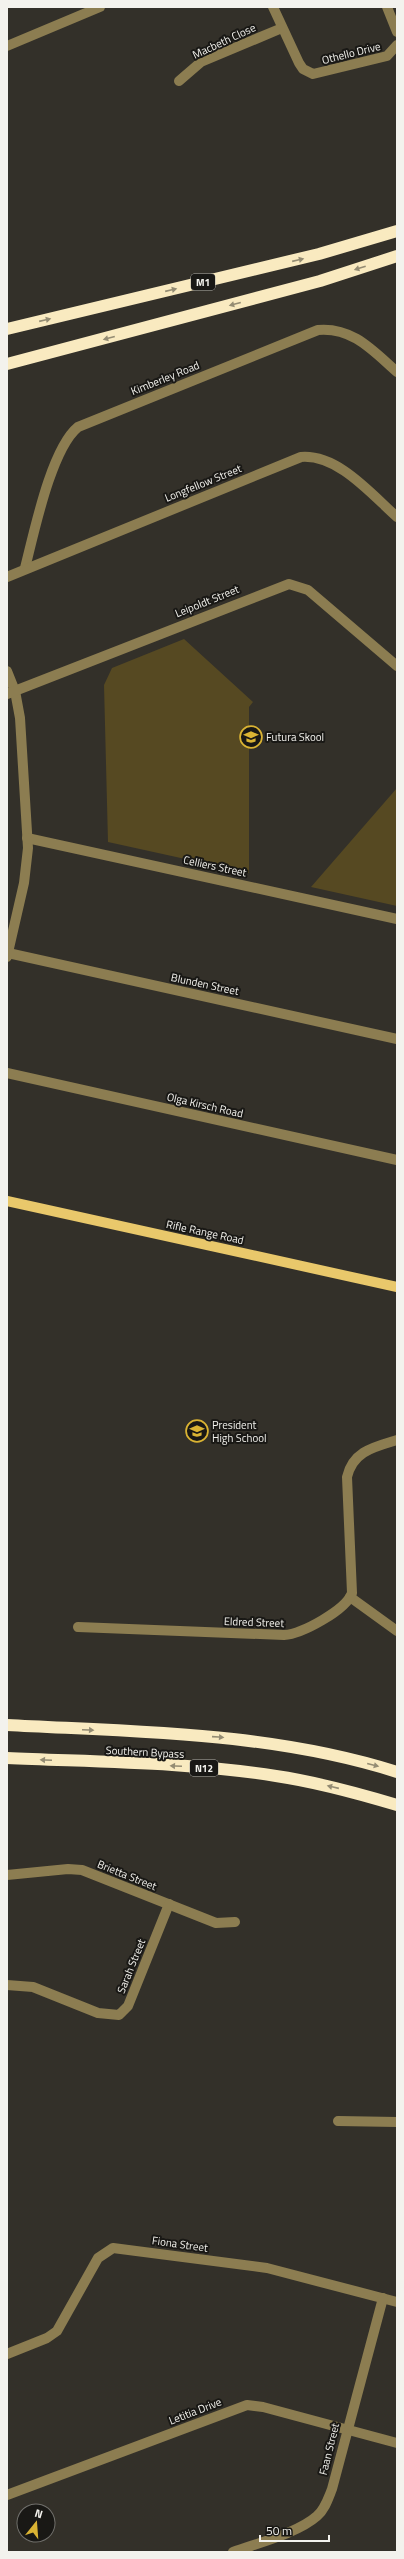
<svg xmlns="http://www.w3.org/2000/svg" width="404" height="2559" font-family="'Titillium Web',sans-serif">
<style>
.green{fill:#564922}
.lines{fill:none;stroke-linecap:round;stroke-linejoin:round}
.minor{stroke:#8c7d51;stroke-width:10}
.major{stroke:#e9c86b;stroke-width:10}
.highway{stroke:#f9eac0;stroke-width:12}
.oneway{fill:#948c73}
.labels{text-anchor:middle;stroke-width:4;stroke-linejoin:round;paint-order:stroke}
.shield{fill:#191815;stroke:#b2b1ac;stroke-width:1}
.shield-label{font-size:10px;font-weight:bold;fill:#f3f2ed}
.street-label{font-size:11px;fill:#f3f2ed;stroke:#191815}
.poi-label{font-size:11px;fill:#f3f2ed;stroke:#191815;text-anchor:start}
</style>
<rect width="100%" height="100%" fill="#333029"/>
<g class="green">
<polygon points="184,639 253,702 249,707 249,873 108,842 104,685 112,668"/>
<polygon points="397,788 397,906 311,887"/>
</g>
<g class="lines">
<g class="minor">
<polyline points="273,7 299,63 303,69 313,74 387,56 397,45"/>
<polyline points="387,7 397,32"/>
<polyline points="7,46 100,7"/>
<polyline points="179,81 201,62 282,28"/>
<path d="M 25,568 C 34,533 51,449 78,427 L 318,330 C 353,327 373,351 397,372"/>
<path d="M 7,577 L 301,457 C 338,454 371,494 397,517"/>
<polyline points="7,671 15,691 20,718 28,848 24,883 7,957"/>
<polyline points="7,694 289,584 308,590 397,666"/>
<polyline points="27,838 397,919"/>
<polyline points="8,953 397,1039"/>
<polyline points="7,1073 397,1160"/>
<polyline points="350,1597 397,1631"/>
<path d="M 78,1627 L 284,1635 C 302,1634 346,1610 352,1593 L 347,1477 C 353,1451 374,1447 397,1440"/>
<polyline points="7,1875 68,1869 82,1870 216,1923 235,1922"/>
<polyline points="7,1985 33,1987 98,2013 119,2015 128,2006 169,1904"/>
<polyline points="338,2121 397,2122"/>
<polyline points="7,2354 47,2338 57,2331 98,2258 113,2248 267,2268 397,2302"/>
<polyline points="7,2495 247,2405 263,2407 397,2443"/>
<path d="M 233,2552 C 258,2543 298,2533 317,2516 C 325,2509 328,2499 332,2489 L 383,2298"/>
</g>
<polyline class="major" points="7,1201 397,1287"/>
<g class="highway">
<polyline points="7,329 319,254 397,231"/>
<polyline points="7,364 320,281 397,256"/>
<path d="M 7,1725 C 138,1732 271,1732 397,1772"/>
<path d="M 7,1758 C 96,1762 188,1762 276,1776 C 317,1782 357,1793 397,1805"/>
</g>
</g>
<defs><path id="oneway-solid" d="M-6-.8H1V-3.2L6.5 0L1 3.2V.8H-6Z"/></defs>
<g class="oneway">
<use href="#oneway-solid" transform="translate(298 260) rotate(-13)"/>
<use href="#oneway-solid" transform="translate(360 268) rotate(162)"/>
<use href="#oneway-solid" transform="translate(171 290) rotate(-13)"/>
<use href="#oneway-solid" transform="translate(235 304) rotate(165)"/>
<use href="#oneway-solid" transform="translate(45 320) rotate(-13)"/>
<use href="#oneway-solid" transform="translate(109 338) rotate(165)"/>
<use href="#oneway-solid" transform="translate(88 1730) rotate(3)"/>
<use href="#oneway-solid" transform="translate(218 1737) rotate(4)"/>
<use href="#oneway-solid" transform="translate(46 1760) rotate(-177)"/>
<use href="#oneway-solid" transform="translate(373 1765) rotate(14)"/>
<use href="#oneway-solid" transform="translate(176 1766) rotate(-177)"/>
<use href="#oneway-solid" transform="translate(333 1787) rotate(-167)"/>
</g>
<defs>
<g id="school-ring" transform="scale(1.15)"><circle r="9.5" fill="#191815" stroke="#dab333" stroke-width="1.5"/><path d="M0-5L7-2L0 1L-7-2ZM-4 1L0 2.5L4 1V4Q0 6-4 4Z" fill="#dab333"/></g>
</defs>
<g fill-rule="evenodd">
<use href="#school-ring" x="251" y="737"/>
<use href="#school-ring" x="197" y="1431"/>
</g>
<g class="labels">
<g class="shield">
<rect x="191" y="274" width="24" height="16" rx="3"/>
<rect x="190" y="1760" width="28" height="16" rx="3"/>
</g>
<g class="shield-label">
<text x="203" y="286">M1</text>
<text x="204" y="1772">N12</text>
</g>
<g class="street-label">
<text transform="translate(224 41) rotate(-25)" y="4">Macbeth Close</text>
<text transform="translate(351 53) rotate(-14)" y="4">Othello Drive</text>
<text transform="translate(165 378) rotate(-22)" y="4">Kimberley Road</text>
<text transform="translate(203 483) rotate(-22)" y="4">Longfellow Street</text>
<text transform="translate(207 601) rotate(-22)" y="4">Leipoldt Street</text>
<text transform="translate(215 866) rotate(12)" y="4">Celliers Street</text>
<text transform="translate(205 984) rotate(12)" y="4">Blunden Street</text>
<text transform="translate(205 1105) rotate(13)" y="4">Olga Kirsch Road</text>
<text transform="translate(205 1232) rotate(12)" y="4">Rifle Range Road</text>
<text transform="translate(254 1622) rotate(2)" y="4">Eldred Street</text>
<text transform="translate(145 1752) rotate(3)" y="4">Southern Bypass</text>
<text transform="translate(127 1875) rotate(22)" y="4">Brietta Street</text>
<text transform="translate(131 1966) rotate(-68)" y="4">Sarah Street</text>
<text transform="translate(180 2244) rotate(8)" y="4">Fiona Street</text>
<text transform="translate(195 2411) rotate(-21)" y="4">Letitia Drive</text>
<text transform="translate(329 2449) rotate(-76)" y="4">Faan Street</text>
</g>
<g class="poi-label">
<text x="266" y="741">Futura Skool</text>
<text x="212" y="1429">President<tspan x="212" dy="13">High School</tspan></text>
</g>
</g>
<rect width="404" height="2559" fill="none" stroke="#f3f2ed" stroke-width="16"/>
<g transform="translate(36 2523) rotate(17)"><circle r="19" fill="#191815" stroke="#706f6b"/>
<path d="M0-3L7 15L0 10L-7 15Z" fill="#dab333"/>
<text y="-6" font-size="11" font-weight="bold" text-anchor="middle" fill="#f3f2ed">N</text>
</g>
<path d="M260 2535v6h69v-6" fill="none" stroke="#f3f2ed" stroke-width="2"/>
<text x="266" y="2535" font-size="12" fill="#f3f2ed" stroke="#191815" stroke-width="3" paint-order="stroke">50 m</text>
</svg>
